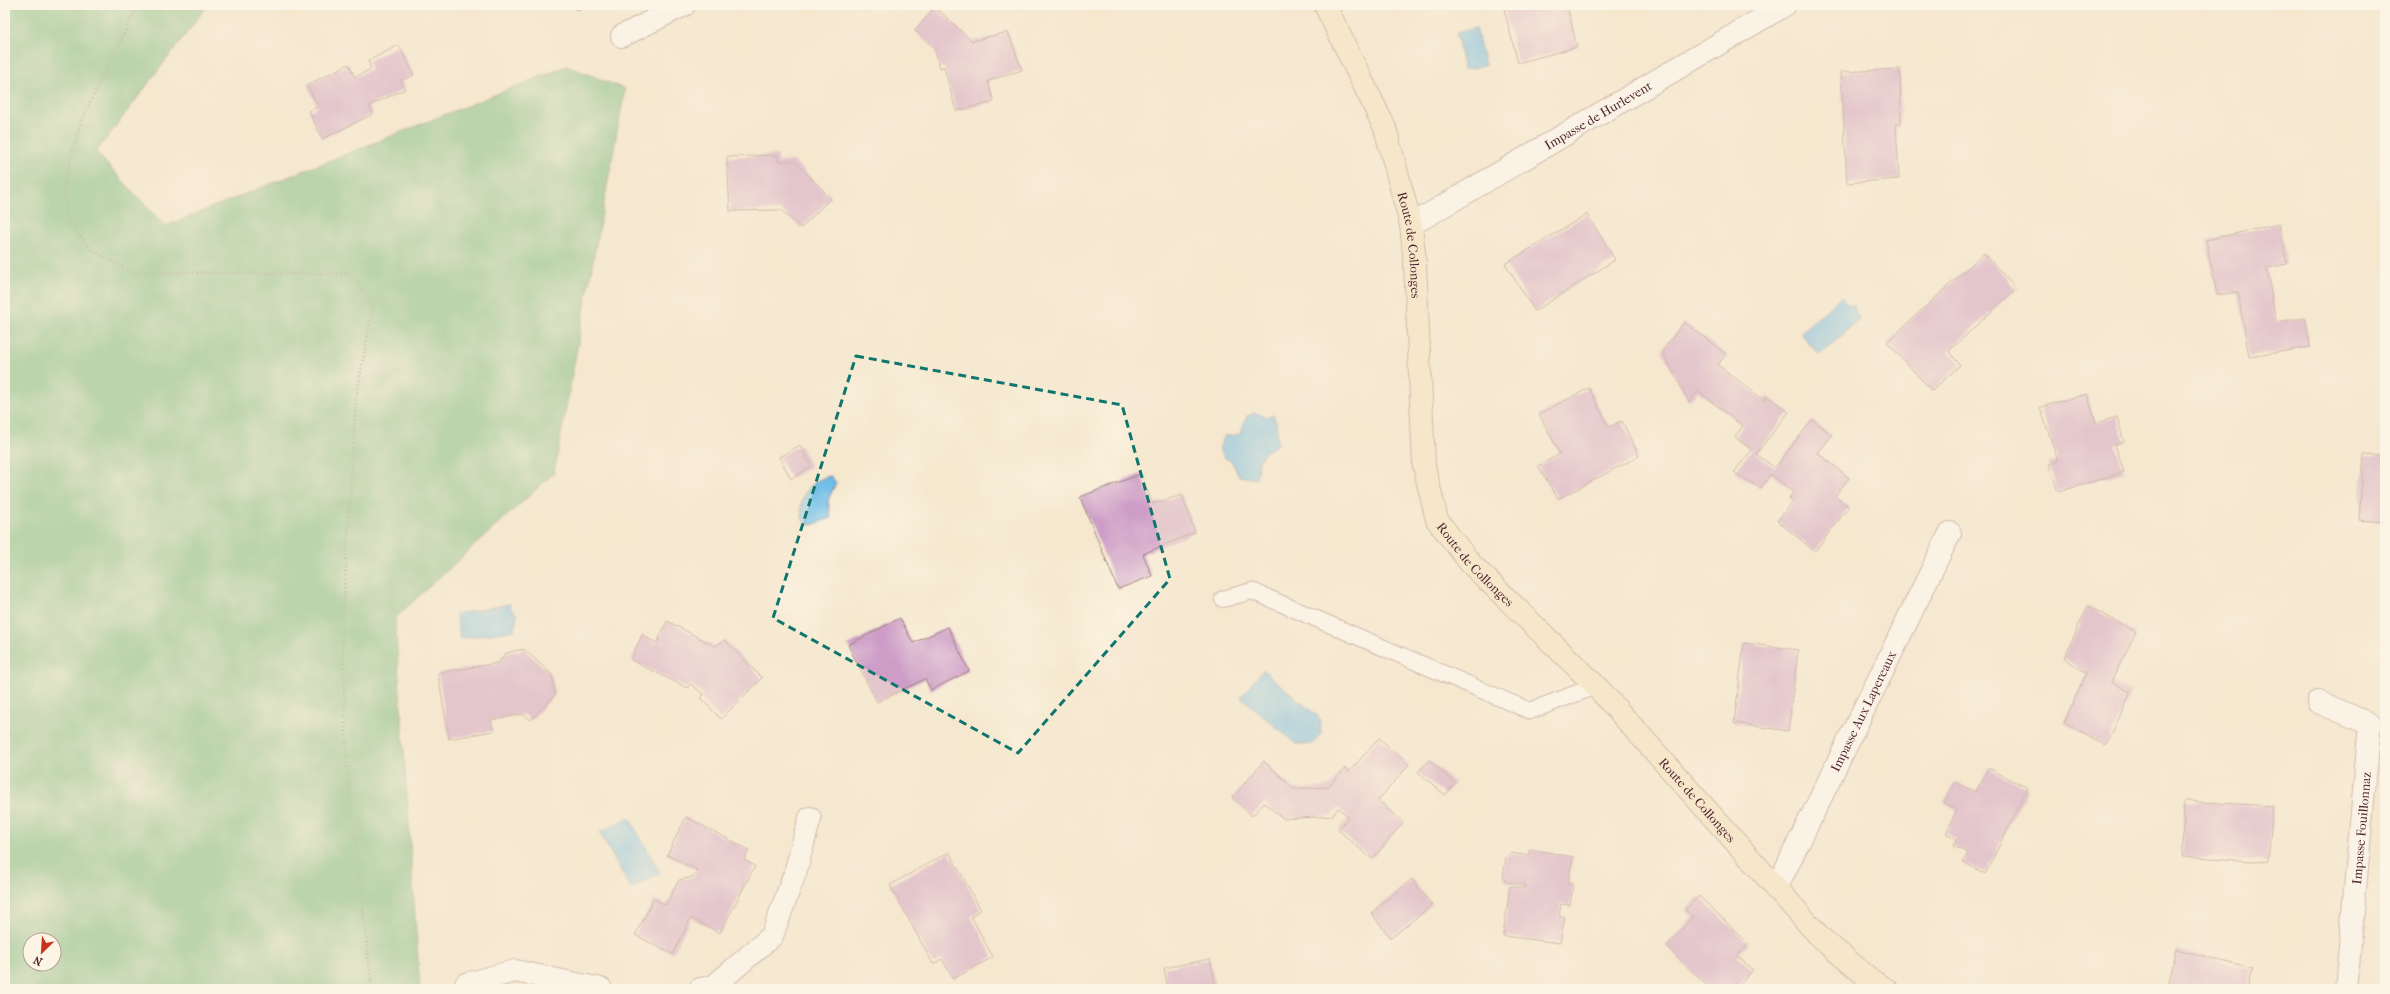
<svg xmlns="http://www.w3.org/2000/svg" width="2390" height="994" font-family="'IM FELL French Canon',serif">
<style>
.forest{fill:#76bc81;stroke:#606e56;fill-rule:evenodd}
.water{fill:#6dbde8;stroke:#5c6e8a}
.building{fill:#cd9dc8}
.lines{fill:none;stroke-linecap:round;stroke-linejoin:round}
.lane-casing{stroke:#a0847d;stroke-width:18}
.street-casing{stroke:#a0847d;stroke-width:24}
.secondary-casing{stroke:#a0847d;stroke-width:24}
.path{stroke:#a0847d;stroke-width:2.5;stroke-dasharray:1 3;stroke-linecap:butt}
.lane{stroke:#fff;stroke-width:16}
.street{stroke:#fff;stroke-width:22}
.secondary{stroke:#f8e7c3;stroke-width:22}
.marked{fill:none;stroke:#0f766e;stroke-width:3;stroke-dasharray:8 5;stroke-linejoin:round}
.labels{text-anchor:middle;stroke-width:3.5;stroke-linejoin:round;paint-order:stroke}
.street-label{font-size:13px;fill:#4a1f2b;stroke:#fcf5e5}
</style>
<rect width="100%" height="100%" fill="#fcf5e5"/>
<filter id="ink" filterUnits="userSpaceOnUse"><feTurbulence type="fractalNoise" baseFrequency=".025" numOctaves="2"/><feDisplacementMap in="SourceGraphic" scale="8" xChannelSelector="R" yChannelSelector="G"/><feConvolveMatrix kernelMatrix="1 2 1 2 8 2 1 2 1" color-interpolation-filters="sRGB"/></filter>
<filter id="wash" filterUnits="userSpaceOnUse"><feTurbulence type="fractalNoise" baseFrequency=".012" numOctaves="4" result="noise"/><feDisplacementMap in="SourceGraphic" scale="16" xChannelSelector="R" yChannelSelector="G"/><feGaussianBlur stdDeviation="0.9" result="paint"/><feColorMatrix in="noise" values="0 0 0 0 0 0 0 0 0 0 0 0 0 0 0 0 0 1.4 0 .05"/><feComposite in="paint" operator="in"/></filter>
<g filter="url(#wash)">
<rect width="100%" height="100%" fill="#f5e8cf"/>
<path class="forest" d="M 5,5 L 208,5 L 96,152 L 165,226 L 567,66 L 625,89 L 554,473 L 395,618 L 420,989 L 5,989 ZM 30,940 L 54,940 L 54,964 L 30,964 Z"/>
<g class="water">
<polygon points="1476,28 1485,65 1464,70 1456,33"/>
<polygon points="1841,297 1847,304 1855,305 1855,312 1860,319 1820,355 1800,333"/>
<polygon points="1255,413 1268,417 1273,415 1276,421 1278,444 1265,452 1259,461 1256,479 1239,476 1232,462 1225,458 1219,449 1225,435 1229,436 1240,434 1247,416"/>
<path d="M 831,476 L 836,483 L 828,500 L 831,518 L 811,525 L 804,522 C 795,500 808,480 831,476 Z"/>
<polygon points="510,604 511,609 517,614 515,630 460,639 456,614"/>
<polygon points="1263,670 1320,718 1321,734 1312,744 1296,744 1241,697"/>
<polygon points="629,817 660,873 631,889 600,833"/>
</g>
<g id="blocks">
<g class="building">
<polygon points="575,5 588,5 577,10"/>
<polygon points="1503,5 1567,5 1577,47 1518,63"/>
<polygon points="935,7 972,41 1008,32 1022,70 988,81 994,102 956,111 944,67 940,68 934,47 915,31"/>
<polygon points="399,45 414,75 401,81 405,89 369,106 373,114 322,139 309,111 318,107 307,85 349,64 355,77 371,69 368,61"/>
<polygon points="1900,69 1901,124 1896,124 1899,179 1847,183 1841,72"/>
<polygon points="778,155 778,162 794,161 831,198 801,228 781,210 730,211 727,157"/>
<polygon points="1587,214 1615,260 1535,311 1505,264"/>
<polygon points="2279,224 2287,264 2267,268 2276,322 2305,318 2310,347 2249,357 2238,292 2217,295 2206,240"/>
<polygon points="1984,253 2016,289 1949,351 1960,365 1932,391 1887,342"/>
<polygon points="1684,322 1726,354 1718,365 1764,400 1767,396 1789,412 1756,454 1775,468 1812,420 1832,435 1818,453 1849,478 1835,496 1849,507 1815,551 1777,521 1793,501 1789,498 1794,492 1771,474 1760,488 1734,472 1752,450 1735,437 1743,426 1698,391 1689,402 1662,351"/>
<polygon points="1589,388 1609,427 1622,421 1639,456 1558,499 1538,466 1560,454 1539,414"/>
<polygon points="2087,394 2096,423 2117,417 2124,442 2115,445 2124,472 2058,492 2049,464 2058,461 2040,407"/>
<polygon points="800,445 811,466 791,479 779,457"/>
<polygon points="2364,455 2385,456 2385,522 2359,520"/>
<polygon points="1141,474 1153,504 1182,495 1195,532 1143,554 1152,576 1118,589 1080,497"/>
<polygon points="2088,606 2136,632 2111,682 2131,692 2106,746 2064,723 2086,673 2064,658"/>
<polygon points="900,618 913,643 948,627 969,671 931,690 925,679 877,702 848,645"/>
<polygon points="667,621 715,646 725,640 762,678 721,719 700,698 704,695 691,684 687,688 631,660 642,635 657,643"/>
<polygon points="1744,643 1798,650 1788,731 1734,723"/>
<polygon points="524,649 552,675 555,695 531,720 523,714 491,720 493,731 449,739 438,673 498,663 506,653"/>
<polygon points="1379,738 1409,765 1378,800 1403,823 1372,859 1338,830 1349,817 1338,808 1332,816 1284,819 1264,803 1252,816 1232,798 1264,761 1294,789 1328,787 1345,768 1349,772"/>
<polygon points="1429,760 1455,783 1445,795 1418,772"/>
<polygon points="1988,768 2028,788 1985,874 1963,862 1968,853 1953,846 1957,839 1946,833 1957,810 1944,802 1955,782 1976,792"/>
<polygon points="2184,801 2273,806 2268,862 2183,856"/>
<polygon points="686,817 749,850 744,860 755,866 720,933 691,918 673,954 635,935 654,899 666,905 679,880 693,877 697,870 667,855"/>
<polygon points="1530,849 1573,857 1568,883 1573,884 1570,905 1561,904 1559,916 1565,917 1560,943 1503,936 1510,886 1524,888 1525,885 1506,882 1503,877 1506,857 1511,853 1529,856"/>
<polygon points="949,852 981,910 971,916 993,957 953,979 942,959 933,964 890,885"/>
<polygon points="1412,879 1432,905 1391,938 1371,913"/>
<polygon points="1699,896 1749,944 1737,956 1753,970 1736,989 1710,989 1666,946 1693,917 1685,910"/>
<polygon points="2177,949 2252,969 2247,989 2167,989"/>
<polygon points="1210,959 1216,989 1168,989 1164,968"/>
</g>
</g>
</g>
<g filter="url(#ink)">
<use href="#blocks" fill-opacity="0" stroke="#a0847d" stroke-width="1"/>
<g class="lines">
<g class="lane-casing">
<polyline id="lane" points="1223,599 1252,591 1530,711 1596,686"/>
</g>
<g class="street-casing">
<g id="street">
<polyline points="622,36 684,5"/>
<path id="s1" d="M 1411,225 L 1785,5"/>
<polyline points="2318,702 2370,724 2346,989"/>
<path id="s2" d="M 1776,889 L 1950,533"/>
<polyline points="464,989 466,984 515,971 601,989"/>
<polyline points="700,989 714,986 772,936 795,873 810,818"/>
</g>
</g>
<g class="secondary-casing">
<g id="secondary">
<path id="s3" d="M 1325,5 L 1385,128 L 1411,225 L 1415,263 L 1424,466 L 1437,520 L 1471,564 L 1596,686 L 1822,939 L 1871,980 L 1886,989"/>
</g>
</g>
<polyline class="path" points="138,5 81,121 64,184 68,222 93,251 132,272 351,274 373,307 356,397 342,630 347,767 372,989"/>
<use href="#lane" class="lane"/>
<use href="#street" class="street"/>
<use href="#secondary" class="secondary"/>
</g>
</g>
<path d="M0 0H2390V994H0ZM 856,356 L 1122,405 L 1170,579 L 1018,753 L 773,618 Z" fill="#f5e8cf" fill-opacity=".55" fill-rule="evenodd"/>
<path class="marked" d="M 856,356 L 1122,405 L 1170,579 L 1018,753 L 773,618 Z"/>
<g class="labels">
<g class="street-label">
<text dy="5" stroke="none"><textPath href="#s1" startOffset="217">Impasse de Hurlevent</textPath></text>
<text dy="5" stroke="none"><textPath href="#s3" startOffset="257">Route de Collonges</textPath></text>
<text dy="5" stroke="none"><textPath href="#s3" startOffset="593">Route de Collonges</textPath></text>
<text dy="5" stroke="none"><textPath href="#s2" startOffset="198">Impasse Aux Lapereaux</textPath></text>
<text dy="5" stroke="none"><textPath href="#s3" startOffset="917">Route de Collonges</textPath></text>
<text transform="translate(2361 828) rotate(-85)" y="5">Impasse Fouillonnaz</text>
</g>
</g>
<rect width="2390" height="994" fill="none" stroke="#fcf5e5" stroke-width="20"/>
<g transform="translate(42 952) rotate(205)"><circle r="19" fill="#fcf5e5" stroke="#b59f9b"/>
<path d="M0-3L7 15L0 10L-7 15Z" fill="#c8321e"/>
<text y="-6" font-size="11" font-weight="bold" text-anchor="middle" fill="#4a1f2b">N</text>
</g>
</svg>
